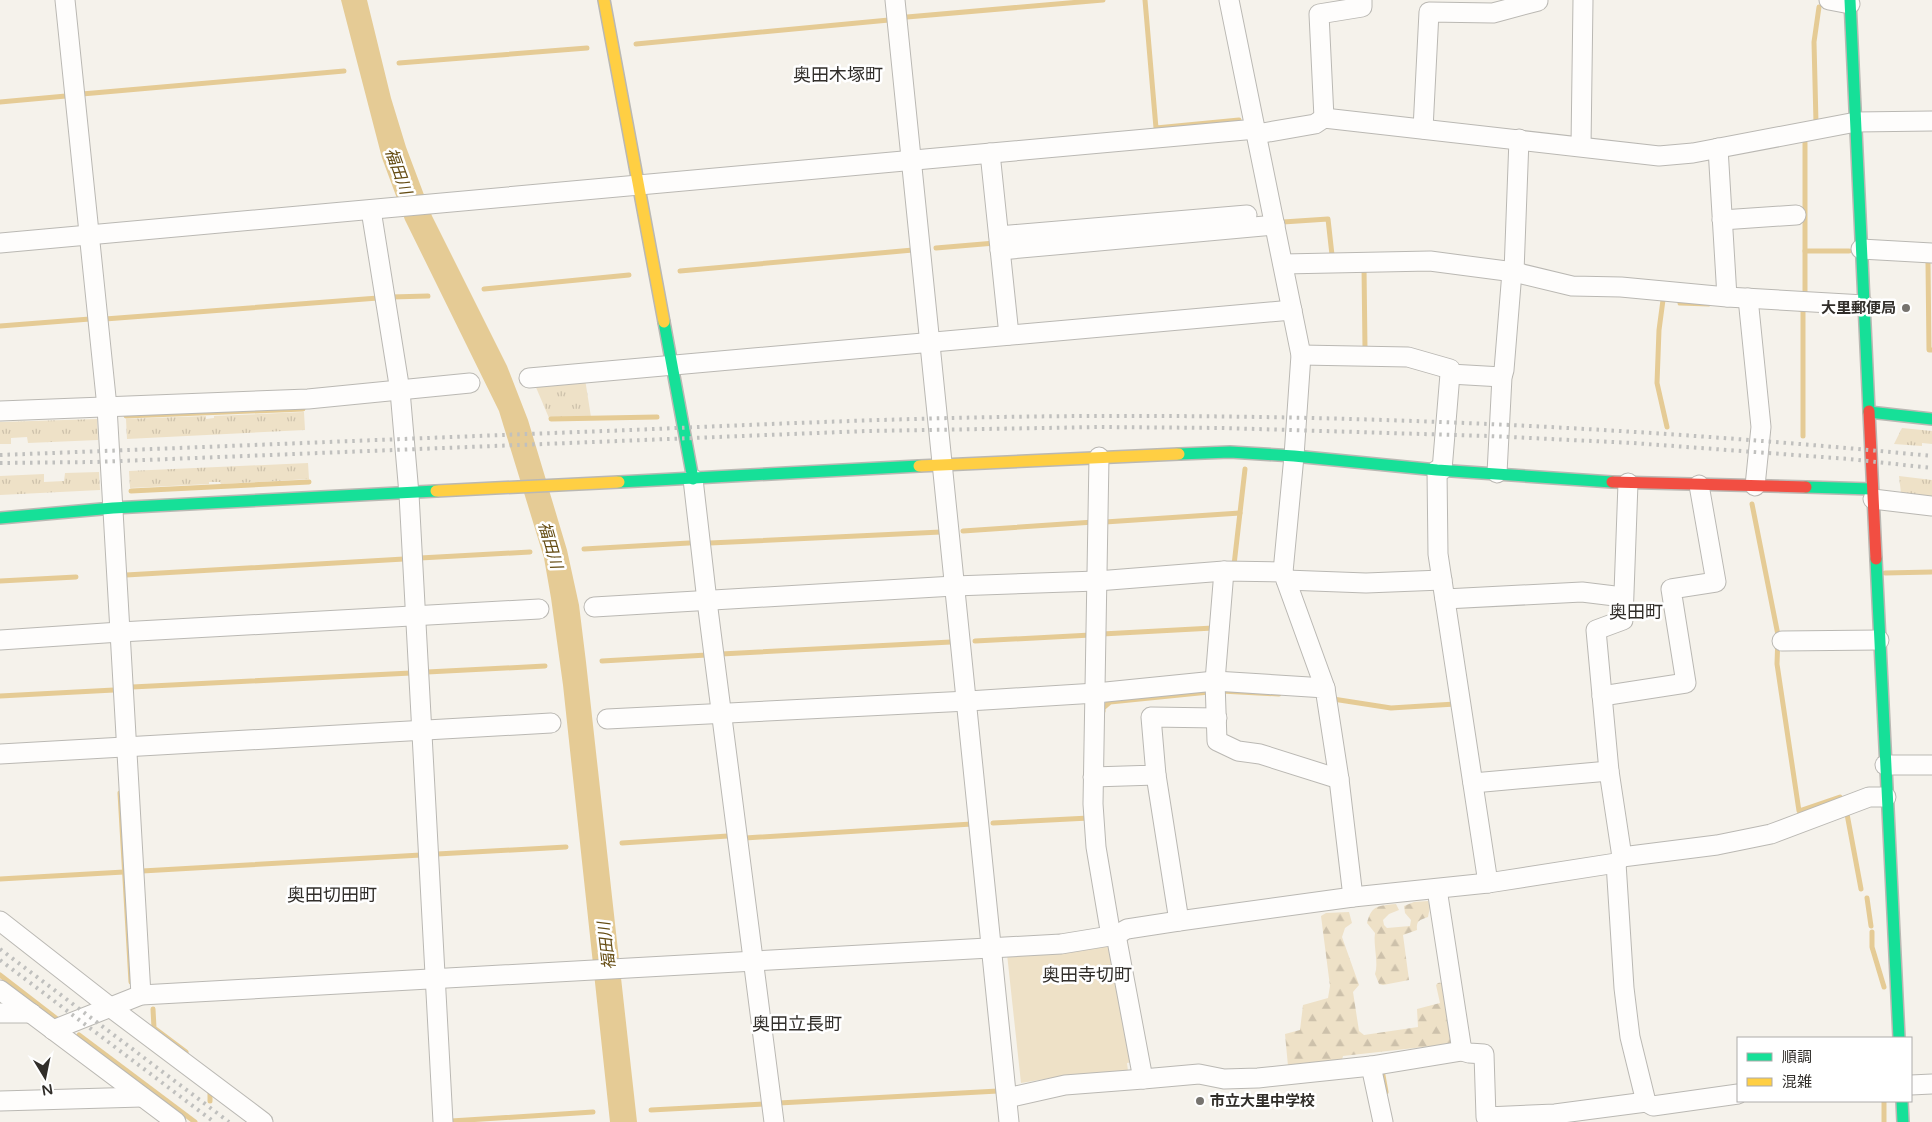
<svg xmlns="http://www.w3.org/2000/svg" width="1932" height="1122" font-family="'Varela Round','Noto Sans JP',sans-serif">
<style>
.grass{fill:url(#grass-tufts)}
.forest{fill:url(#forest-firs)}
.park{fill:#eee1c7}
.water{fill:#e5cb95}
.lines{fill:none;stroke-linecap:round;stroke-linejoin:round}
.stream{stroke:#e5cb95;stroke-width:5}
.street-casing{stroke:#bab8b3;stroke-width:21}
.fast-casing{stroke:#bab8b3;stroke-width:14}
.slow-casing{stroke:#bab8b3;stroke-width:14}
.jam-casing{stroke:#bab8b3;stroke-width:14}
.street{stroke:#fefdfc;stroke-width:19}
.fast{stroke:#16e098;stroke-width:11}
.slow{stroke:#ffcf43;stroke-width:11}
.jam{stroke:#f24e42;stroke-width:11}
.rail{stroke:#c0c0be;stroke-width:4;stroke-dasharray:2.5 5;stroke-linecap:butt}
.poi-dot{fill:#76736e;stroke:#fff;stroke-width:2}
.labels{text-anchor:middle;stroke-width:5;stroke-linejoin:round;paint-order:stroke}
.poi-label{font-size:15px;font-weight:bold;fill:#312e2a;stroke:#fff;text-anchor:end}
.water-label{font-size:16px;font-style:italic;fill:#654c13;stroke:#fff}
.quarter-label{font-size:18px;fill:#312e2a;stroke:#fff}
</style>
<defs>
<pattern id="grass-tufts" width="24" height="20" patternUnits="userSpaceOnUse" patternTransform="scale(1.25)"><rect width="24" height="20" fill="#eee1c7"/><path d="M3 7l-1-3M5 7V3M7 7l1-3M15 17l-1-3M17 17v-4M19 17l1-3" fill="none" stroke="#cdc1ab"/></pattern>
<pattern id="forest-firs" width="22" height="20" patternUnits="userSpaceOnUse" patternTransform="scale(1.25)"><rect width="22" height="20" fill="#eee1c7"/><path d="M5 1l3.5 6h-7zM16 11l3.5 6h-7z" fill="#cdc1ab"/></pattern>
</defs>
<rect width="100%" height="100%" fill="#f5f2eb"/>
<g class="grass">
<polygon points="585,379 591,417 549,418 535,385"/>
<polygon points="304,412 305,430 127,439 126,419 206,416 206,419 214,418 214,416"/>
<polygon points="97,419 98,440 28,443 27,437 11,438 11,444 0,444 0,422"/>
<polygon points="1902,428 1932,431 1932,444 1922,443 1922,446 1894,444"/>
<polygon points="308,463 309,479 221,484 220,482 209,482 209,484 130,488 129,471"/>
<polygon points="99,472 100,490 0,495 0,476 44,474 44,482 64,481 65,473"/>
<polygon points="1899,476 1932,480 1932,496 1901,493"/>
</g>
<g class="forest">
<path d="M 1428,901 L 1430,907 L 1428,917 C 1420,920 1416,920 1417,930 L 1403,935 L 1409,980 L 1383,985 L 1379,984 L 1375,974 C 1379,964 1373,945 1375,933 L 1367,923 C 1372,904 1379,906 1396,904 L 1399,910 L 1389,914 L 1383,920 L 1384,925 L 1387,928 L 1410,926 L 1411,920 L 1405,913 L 1404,906 L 1414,902 Z"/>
<polygon points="1349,912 1352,923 1345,928 1342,937 1359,985 1353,992 1359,1031 1364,1035 1418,1027 1417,1009 1440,1003 1436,985 1438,983 1444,982 1454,1039 1450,1044 1343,1056 1342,1060 1288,1066 1285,1034 1300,1030 1303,1005 1328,998 1330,986 1321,916 1326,913"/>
</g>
<polygon class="park" points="1104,944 1113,948 1133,1062 1127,1063 1128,1071 1051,1078 1021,1083 1007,954"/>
<polygon class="water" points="341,0 367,0 391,98 406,147 432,216 507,366 528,420 567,550 579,605 586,662 637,1122 610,1122 563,685 551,598 544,558 499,411 405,220 382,158"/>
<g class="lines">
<g class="stream">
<polyline points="1145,0 1156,128 1239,120"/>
<polyline points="907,17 1103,0"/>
<polyline points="636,44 889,20"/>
<polyline points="399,63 587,48"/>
<polyline points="82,94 344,71"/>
<polyline points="0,102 66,96"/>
<polyline points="1816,123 1814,42 1819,7"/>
<polyline points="1805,143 1805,296"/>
<polyline points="1283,222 1328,219 1332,255 1335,258"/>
<polyline points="936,248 995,243"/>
<polyline points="1805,251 1849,251"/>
<polyline points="1928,263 1929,350 1932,350"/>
<polyline points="1364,267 1365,349 1369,349"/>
<polyline points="680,271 913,250"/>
<polyline points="484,289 629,275"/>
<polyline points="391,297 428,296"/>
<polyline points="1663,300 1659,330 1657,383 1667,427"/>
<polyline points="1680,303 1709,304"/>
<polyline points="1800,309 1803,309 1803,436"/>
<polyline points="105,319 378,298"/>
<polyline points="0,326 90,319"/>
<polyline points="126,416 303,409"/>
<polyline points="551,419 657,417"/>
<polyline points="131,491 309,482"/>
<polyline points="1752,504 1778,635 1777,664 1799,811 1840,797"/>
<polyline points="1105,522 1240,513"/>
<polyline points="963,531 1094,522"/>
<polyline points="710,543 941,532"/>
<polyline points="584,549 689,543"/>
<polyline points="420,558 530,552"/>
<polyline points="1234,565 1245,469"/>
<polyline points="1885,573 1932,572"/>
<polyline points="126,575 404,559"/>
<polyline points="0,581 76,577"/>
<polyline points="1102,634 1213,628"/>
<polyline points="975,641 1091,635"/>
<polyline points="721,654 951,642"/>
<polyline points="602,661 707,655"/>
<polyline points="427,672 545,666"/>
<polyline points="132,687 411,673"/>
<polyline points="1221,691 1279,694"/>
<polyline points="0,696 114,690"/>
<polyline points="1333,699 1391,708 1455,704"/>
<polyline points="1103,711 1103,708 1110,702 1209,692"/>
<polyline points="120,793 131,982"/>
<polyline points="1847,814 1861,889"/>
<polyline points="993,823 1089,818"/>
<polyline points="745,838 972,824"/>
<polyline points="622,843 728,836"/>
<polyline points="437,854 566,847"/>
<polyline points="142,871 421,855"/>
<polyline points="0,879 124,872"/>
<polyline points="1867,898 1871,926"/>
<polyline points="1872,932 1872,947 1884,987"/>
<polyline points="0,975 57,1019"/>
<polyline points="153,1009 154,1028 186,1052"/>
<polyline points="79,1035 195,1122"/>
<polyline points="1382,1070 1386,1092"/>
<polyline points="210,1092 210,1101"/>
<polyline points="779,1103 998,1091"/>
<polyline points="651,1110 764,1104"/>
<polyline points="451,1121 593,1112"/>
<polyline points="1884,1122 1884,1101"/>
</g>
<g class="street-casing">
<g id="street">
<polyline points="65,0 107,407 141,995"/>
<polyline points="895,0 1009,1122"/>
<polyline points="1229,0 1301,355 1294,456 1283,572"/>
<polyline points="1829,0 1850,4"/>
<polyline points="1324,118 1319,14 1362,7 1362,0"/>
<polyline points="1423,129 1429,12 1493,13 1538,1"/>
<polyline points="1257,134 1315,124 1324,118 1659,156 1693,153 1856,122 1932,121"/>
<polyline points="1581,146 1583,0"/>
<polyline points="1718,148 1727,297"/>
<polyline points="990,153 1009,335"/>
<polyline points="371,210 400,391 409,494 443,1122"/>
<polyline points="1722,220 1796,215"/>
<polyline points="999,236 1247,215"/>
<polyline points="0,243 1256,129"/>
<polyline points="1861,249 1932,253"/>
<polyline points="1000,250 1275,225"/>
<polyline points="1283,264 1430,261 1514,272 1572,286 1621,287 1727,297 1864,305"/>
<polyline points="1514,272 1519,139"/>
<polyline points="1748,298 1761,427 1755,486"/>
<polyline points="1301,355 1408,357 1450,369 1450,374 1502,377"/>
<polyline points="529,378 1292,310"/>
<polyline points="0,411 308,399 470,383"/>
<polyline points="1099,457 1093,804 1096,847 1111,936"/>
<polyline points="1437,470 1438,554 1488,883"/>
<polyline points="1442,470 1450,374"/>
<polyline points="1497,473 1502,377 1504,370 1512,272"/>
<polyline points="693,479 707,601 774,1122"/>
<polyline points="1873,499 1932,506"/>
<polyline points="1224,571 1215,681 1217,741 1238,751 1260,754 1339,779"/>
<polyline points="1286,580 1366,583 1442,580"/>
<polyline points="1445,599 1582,592 1623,597"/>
<polyline points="594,607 954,586 1097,581 1224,571 1283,572 1325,688"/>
<polyline points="0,640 120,632 539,609"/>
<polyline points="1782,641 1879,640"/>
<polyline points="1602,696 1686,683 1671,589 1716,582 1699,485"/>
<polyline points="607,719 968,701 1096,693 1215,681 1325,688 1339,779 1353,897"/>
<polyline points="0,754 551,723"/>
<polyline points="1885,765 1932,765"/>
<polyline points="1156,775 1179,921"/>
<polyline points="1093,777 1156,775 1151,717 1217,718"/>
<polyline points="1473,783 1609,771"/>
<polyline points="1622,857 1609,771 1596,630 1623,620 1628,483"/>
<polyline points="1616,863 1624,988 1630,1037 1646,1102 1653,1106 1738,1094"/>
<polyline points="1437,889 1462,1051"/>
<polyline points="0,921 110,1007 263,1122"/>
<polyline points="1116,935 1143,1079 1199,1074 1224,1079 1258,1078 1371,1066 1383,1122"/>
<polyline points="0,990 176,1122"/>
<polyline points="0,1013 31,1013"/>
<polyline points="53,1030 141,995 1061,944 1116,935 1127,929 1179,921 1353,897 1488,883 1616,863 1622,857 1717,845 1771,834 1869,797 1886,797"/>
<polyline points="1371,1066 1462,1051 1469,1053 1484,1054 1486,1117 1555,1114 1646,1102"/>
<polyline points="1911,1085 1932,1084"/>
<polyline points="1007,1098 1065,1085 1143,1079"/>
<polyline points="0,1101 142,1097"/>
</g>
</g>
<g class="fast-casing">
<g id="fast">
<polyline points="1850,0 1869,411"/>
<polyline points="664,322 693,479"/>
<polyline points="1869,412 1932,419"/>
<polyline points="1179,454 1230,452 1294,456 1437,470 1612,482"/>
<polyline points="619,482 919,466"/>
<polyline points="1806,487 1872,489"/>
<polyline points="0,518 113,508 436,491"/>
<polyline points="1876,559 1899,1038"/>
<polyline points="1902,1101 1903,1122"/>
</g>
</g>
<g class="slow-casing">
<g id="slow">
<polyline points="604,0 664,322"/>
<polyline points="919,466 1179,454"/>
<polyline points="436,491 619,482"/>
</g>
</g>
<g class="jam-casing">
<g id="jam">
<polyline points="1869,411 1876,559"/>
<polyline points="1612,482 1806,487"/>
</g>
</g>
<use href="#street" class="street"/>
<use href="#fast" class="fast"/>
<use href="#slow" class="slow"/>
<use href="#jam" class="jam"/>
<g class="rail">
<path d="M 0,455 C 210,447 421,438 631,430 C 790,423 948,416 1107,416 C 1382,415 1658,429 1932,456"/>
<polyline points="0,463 95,462 867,431 1101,427 1223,428 1489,436 1633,443 1849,459 1932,468"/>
<polyline points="0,949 229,1122"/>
<polyline points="0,960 214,1122"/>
</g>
</g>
<g class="poi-dot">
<circle cx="1906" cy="308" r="5"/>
<circle cx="1200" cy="1101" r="5"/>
</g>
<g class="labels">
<g class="poi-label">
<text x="1896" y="313">大里郵便局</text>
<text x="1210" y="1106" text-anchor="start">市立大里中学校</text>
</g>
<g class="water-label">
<text transform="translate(399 171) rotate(70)" y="6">福田川</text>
<text transform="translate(551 545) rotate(74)" y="6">福田川</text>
<text transform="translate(606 946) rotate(-97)" y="6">福田川</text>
</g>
<g class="quarter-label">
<text x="838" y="81">奥田木塚町</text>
<text x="1636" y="618">奥田町</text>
<text x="332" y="901">奥田切田町</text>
<text x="1087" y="981">奥田寺切町</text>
<text x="797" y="1030">奥田立長町</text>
</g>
</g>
<rect x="1737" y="1037" width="175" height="65" fill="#ffffff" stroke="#adabaa"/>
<rect x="1747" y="1053" width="25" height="8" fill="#16e098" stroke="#adabaa"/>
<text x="1782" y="1062" font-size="15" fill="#312e2a">順調</text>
<rect x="1747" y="1078" width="25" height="8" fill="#ffcf43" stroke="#adabaa"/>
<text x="1782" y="1087" font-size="15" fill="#312e2a">混雑</text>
<g transform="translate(45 1077) rotate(170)" stroke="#ffffff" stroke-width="4" paint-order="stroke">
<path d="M0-4L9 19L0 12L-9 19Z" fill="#312e2a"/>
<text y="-8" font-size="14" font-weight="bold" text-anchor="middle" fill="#312e2a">N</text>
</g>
</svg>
